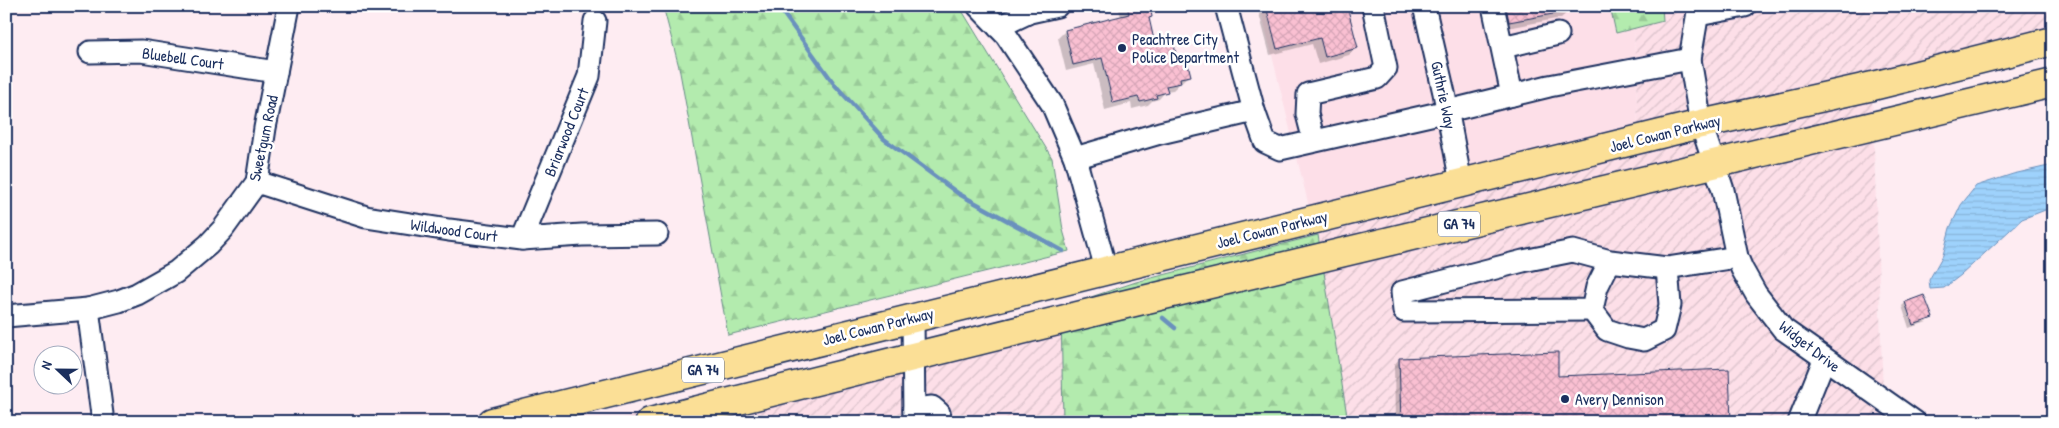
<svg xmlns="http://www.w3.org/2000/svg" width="2059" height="428" font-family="'Patrick Hand',sans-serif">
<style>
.built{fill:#fddfe8}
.industrial{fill:url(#industrial-furrows)}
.forest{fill:url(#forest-firs);stroke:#678d86}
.water{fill:url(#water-rules);stroke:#6a91bd}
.shadow{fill:#0003}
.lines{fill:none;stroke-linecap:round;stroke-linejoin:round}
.stream{stroke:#6a91bd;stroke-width:4.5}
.building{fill:url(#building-cross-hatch);stroke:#1b2f5e}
.minor-casing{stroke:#1b2f5e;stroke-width:25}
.major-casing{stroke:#1b2f5e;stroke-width:31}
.minor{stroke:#fff;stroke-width:21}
.major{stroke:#fbdf96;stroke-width:28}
.poi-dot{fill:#1b2f5e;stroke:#fff;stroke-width:2}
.labels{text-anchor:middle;stroke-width:5;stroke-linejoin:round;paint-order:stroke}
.shield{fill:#fff;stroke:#5f6d8e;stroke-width:1}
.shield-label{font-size:15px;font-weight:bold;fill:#1b2f5e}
.poi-label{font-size:16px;fill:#1b2f5e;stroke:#fff;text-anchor:start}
.street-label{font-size:16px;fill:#1b2f5e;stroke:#fff}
</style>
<defs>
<pattern id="industrial-furrows" width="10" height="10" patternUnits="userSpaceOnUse" patternTransform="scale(1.25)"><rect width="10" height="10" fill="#fddfe8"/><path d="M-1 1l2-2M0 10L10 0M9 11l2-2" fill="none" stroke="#d8c0c9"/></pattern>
<pattern id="forest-firs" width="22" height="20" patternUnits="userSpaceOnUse" patternTransform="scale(1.25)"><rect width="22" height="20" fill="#b3ebae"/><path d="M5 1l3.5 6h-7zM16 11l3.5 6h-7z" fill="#99ca98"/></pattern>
<pattern id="water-rules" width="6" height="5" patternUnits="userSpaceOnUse" patternTransform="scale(1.25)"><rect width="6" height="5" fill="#9ed2fc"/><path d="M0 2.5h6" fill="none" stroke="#88b5da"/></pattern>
<pattern id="building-cross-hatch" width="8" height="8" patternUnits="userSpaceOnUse" patternTransform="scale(1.25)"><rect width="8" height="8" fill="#fac0d2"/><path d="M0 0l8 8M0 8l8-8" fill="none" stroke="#d6a5b7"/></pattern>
</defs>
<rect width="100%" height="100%" fill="#feecf2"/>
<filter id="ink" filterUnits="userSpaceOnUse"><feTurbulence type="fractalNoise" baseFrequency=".02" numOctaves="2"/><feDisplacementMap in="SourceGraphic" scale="10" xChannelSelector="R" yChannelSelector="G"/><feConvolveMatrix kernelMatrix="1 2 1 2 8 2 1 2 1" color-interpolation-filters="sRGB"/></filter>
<g filter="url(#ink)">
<polygon class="built" points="1260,6 1633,6 1639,153 1318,235 1309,207"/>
<g class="industrial">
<polygon points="1633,6 2053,6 2053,44 1872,93 1884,422 1348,422 1318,235 1639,153"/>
<polygon points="1061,307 1063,422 606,422 830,367"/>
</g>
<g class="forest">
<polygon points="663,6 956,6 961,9 1052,158 1063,230 1069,251 728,335 679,67"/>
<polygon points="1610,6 1662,6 1663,21 1616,33"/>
<polygon points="1318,235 1348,422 1063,422 1061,307 1136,282"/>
</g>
<polygon class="water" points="2053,165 2053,207 2022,219 1961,275 1944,288 1930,289 1929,280 1943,255 1950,228 1961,205 1976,186 2013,174"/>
<g class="shadow">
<polygon points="1118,6 1148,6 1151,17 1148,20 1153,42 1176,59 1189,75 1173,90 1166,91 1159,99 1152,101 1148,105 1132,109 1131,103 1105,110 1094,64 1066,71 1058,38 1065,31 1121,17"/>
<polygon points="1257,6 1327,6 1356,48 1349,55 1318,64 1312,44 1270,55"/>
<polygon points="1498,6 1568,6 1569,11 1561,18 1502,29"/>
<polygon points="1905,303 1931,318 1927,322 1909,328 1902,306"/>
<polygon points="1399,359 1557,377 1730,422 1395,422 1394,365"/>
</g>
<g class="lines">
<g class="stream">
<polyline points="778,6 835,85 884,139 959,194 1063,251"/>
<polyline points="1163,318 1175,328"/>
</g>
</g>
<g class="building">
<polygon points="1127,6 1150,6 1152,17 1149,18 1154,40 1172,36 1177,58 1186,56 1191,76 1180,78 1181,83 1166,86 1168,92 1156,95 1157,98 1140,102 1138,97 1113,103 1102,58 1073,65 1065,30 1129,14"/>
<polygon points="1266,6 1347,6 1358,48 1325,57 1320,38 1277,49"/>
<polygon points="1506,6 1563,6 1564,12 1509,22"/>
<polygon points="1924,295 1933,318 1913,325 1905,302"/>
<polygon points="1558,352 1558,376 1729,369 1731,422 1401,422 1399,358"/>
</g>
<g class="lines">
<g class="minor-casing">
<g id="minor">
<polyline points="978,6 1006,35 1052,104 1075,158 1106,269"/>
<polyline points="1226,6 1254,111 1265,142 1280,149 1448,111 1549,86 1690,59"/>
<polyline points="1424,6 1444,93 1461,183"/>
<polyline points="1493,6 1512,95"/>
<polyline points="1699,6 1690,59 1701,124 1723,190 1737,257 1742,269 1756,294 1783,329 1915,422"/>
<polyline points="1698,15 1745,6"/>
<polyline points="998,27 1030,12 1057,6"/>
<polyline points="1503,47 1558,34"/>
<polyline points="90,52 141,51 276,72"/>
<polyline points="1314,141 1307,114 1308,94 1377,78 1386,68 1373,6"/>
<polyline points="1075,158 1160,133 1254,111"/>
<polyline points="257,182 366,217 449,230 522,239 582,235 657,234"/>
<polyline points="522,239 589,76 595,21"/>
<polyline points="1610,261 1597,287 1592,310 1404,311 1402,292 1523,261 1573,251 1610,261 1667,268 1737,257"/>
<polyline points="88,309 103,422"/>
<polyline points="1592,310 1607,330 1628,337 1644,340 1664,330 1670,305 1667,268"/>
<polyline points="6,316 88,309 119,301 137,294 176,272 208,245 223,229 257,182 265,128 289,6"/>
<polyline points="913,317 914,422"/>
<polyline points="914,409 932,407 939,413 941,422"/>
<polyline points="1799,422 1824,360"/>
</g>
</g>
<g class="major-casing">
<g id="major">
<polyline points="492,422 1701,124 1873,86 2053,41"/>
<polyline points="650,422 1118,306 2053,83"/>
</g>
</g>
<use href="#minor" class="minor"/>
<use href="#major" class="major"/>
</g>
</g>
<g class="poi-dot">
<circle cx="1122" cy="48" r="5"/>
<circle cx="1565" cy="399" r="5"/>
</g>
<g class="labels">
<g class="shield">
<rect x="1438" y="211.5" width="42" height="25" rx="4"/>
<rect x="682" y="357.5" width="42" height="25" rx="4"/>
</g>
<g class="shield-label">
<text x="1459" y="229">GA 74</text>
<text x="703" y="375">GA 74</text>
</g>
<g class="poi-label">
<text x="1132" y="45">Peachtree City<tspan x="1132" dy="18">Police Department</tspan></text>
<text x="1575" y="405">Avery Dennison</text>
</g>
<g class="street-label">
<text transform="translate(183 58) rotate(8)" y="6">Bluebell Court</text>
<text transform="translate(1444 95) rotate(78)" y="6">Guthrie Way</text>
<text transform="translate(566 132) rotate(-68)" y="6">Briarwood Court</text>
<text transform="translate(1665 133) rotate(-14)" y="6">Joel Cowan Parkway</text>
<text transform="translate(263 138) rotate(-78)" y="6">Sweetgum Road</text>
<text transform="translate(1272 229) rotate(-14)" y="6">Joel Cowan Parkway</text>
<text transform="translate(454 230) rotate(8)" y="6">Wildwood Court</text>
<text transform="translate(878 326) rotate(-14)" y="6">Joel Cowan Parkway</text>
<text transform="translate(1810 346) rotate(38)" y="6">Widget Drive</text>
</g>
</g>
<rect width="2059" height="428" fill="none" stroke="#fff" stroke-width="25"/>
<rect x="12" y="12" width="2034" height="403" fill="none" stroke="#1b2f5e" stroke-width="2" filter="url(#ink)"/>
<g transform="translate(58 370) rotate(292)"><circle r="24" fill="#ffffff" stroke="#a4acbf"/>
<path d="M0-4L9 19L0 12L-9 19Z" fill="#1b2f5e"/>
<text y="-8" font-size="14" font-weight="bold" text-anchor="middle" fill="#1b2f5e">N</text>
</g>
</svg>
